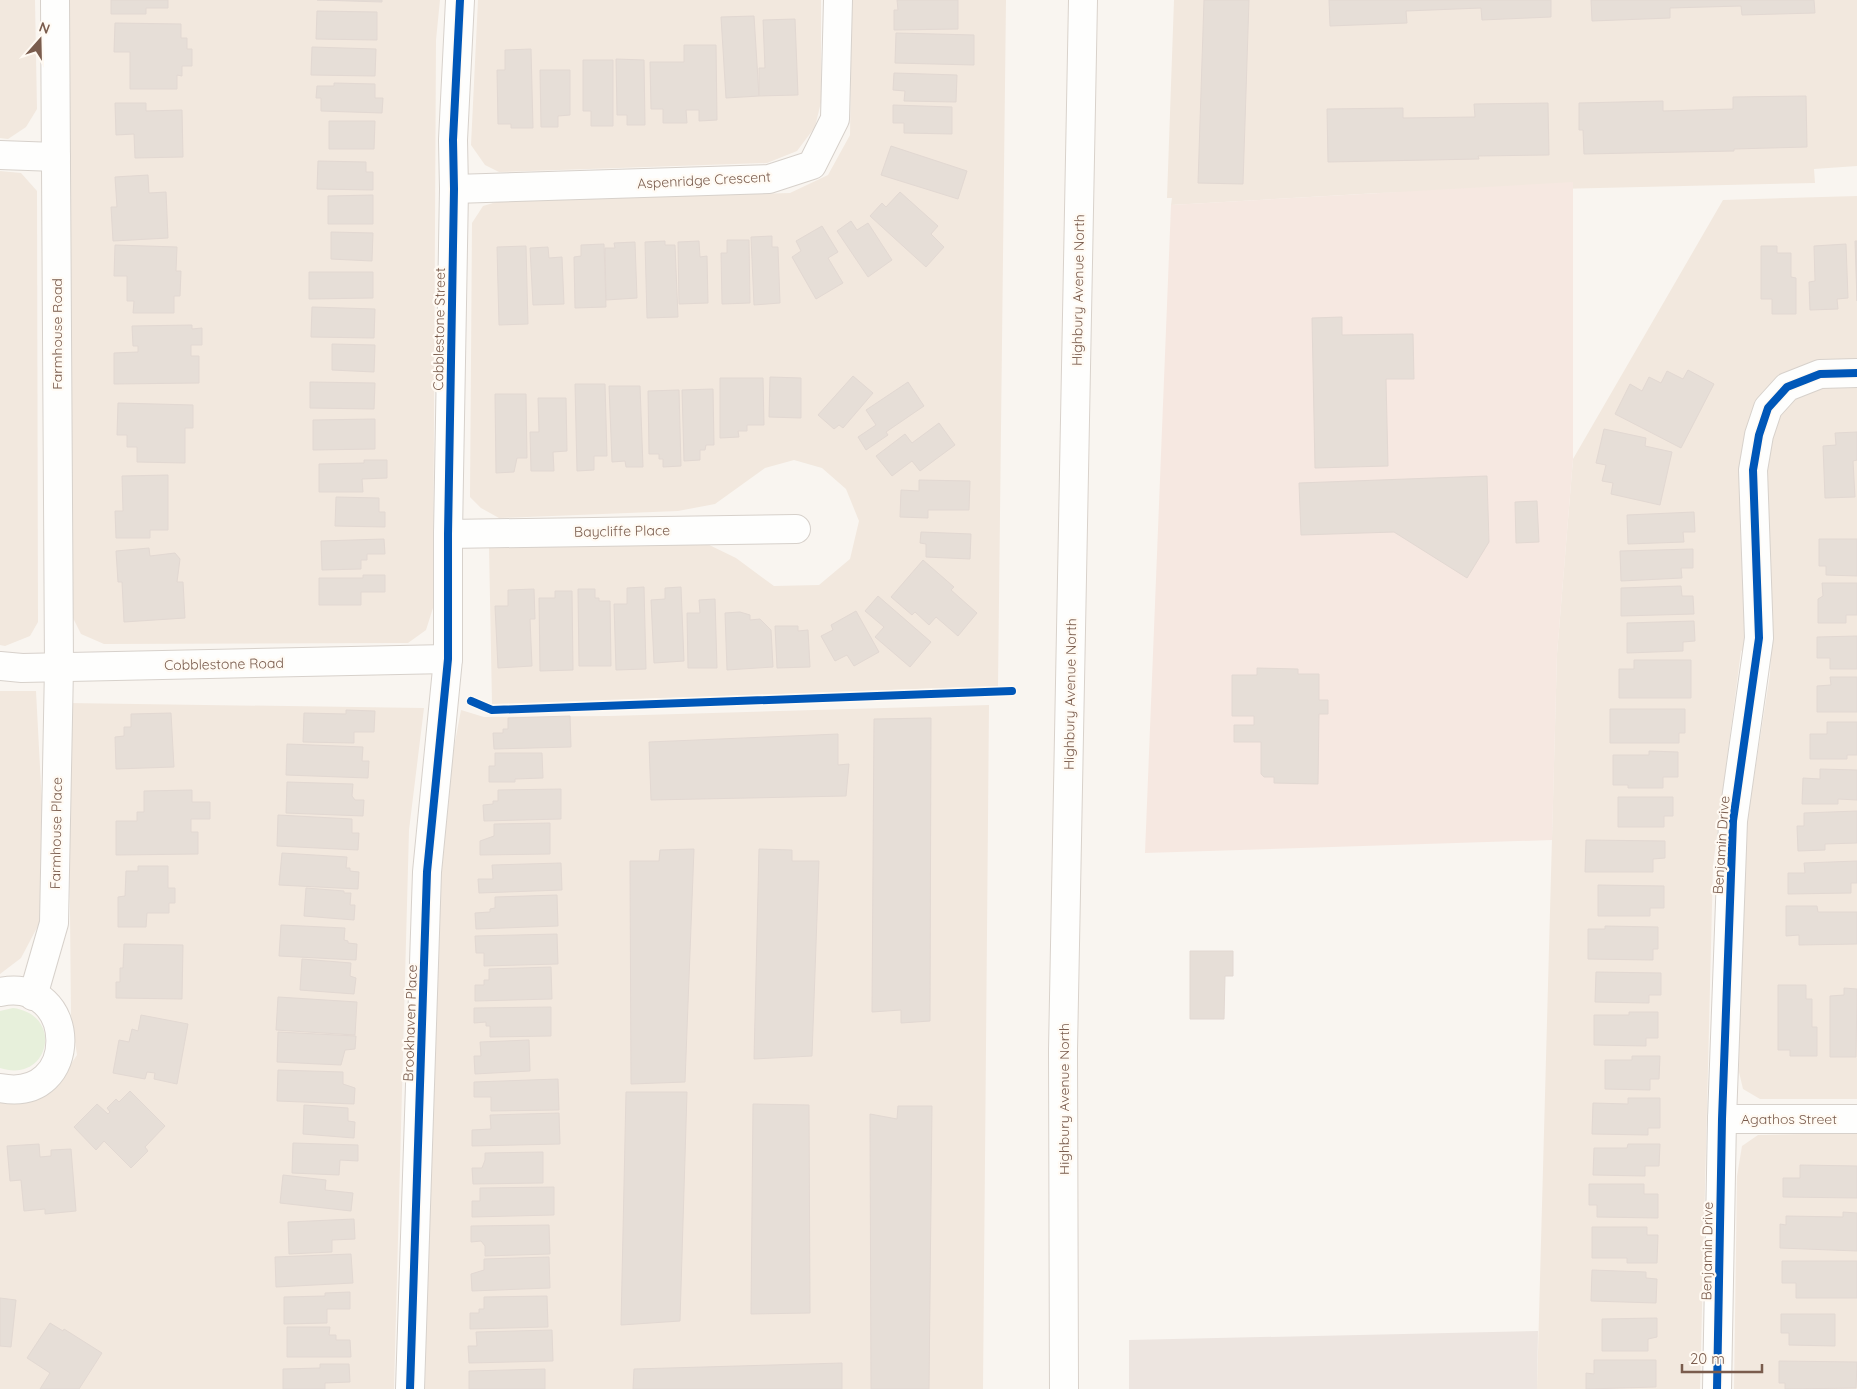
<svg xmlns="http://www.w3.org/2000/svg" width="1857" height="1389" font-family="Quicksand,sans-serif">
<style>
.residential{fill:#f2e8de}
.commercial{fill:#f6e8e1}
.industrial{fill:#ede5e0}
.green{fill:#e7f0db}
.building{fill:#e6ded7;stroke:#e2d8d2}
.lines{fill:none;stroke-linecap:round;stroke-linejoin:round}
.minor-casing{stroke:#d7d1cb;stroke-width:30}
.secondary-casing{stroke:#d9d2cb;stroke-width:30}
.minor{stroke:#fefefd;stroke-width:28}
.secondary{stroke:#fefefd;stroke-width:28}
.cycleway-casing{stroke:#fffaf3;stroke-width:11}
.cycleway{stroke:#0057b8;stroke-width:8}
.labels{text-anchor:middle;stroke-width:4.5;stroke-linejoin:round;paint-order:stroke}
.street-label{font-size:14px;fill:#7a5c4d;stroke:#fffaf3}
</style>
<rect width="100%" height="100%" fill="#f9f5f0"/>
<g class="residential">
<polygon points="0,0 35,0 37,109 26,127 8,139 0,138"/>
<polygon points="70,0 440,0 436,40 433,608 426,630 408,643 104,644 81,634 69,610"/>
<polygon points="478,0 821,0 821,102 815,127 797,151 767,163 499,172 485,165 471,145"/>
<polygon points="852,0 1006,0 998,686 492,704 489,547 699,540 736,558 774,586 819,585 850,559 859,521 846,489 822,468 794,460 765,468 715,504 678,511 499,518 481,508 470,497 472,223 483,206 500,201 790,193 828,175 850,135"/>
<polygon points="1174,0 1857,0 1857,166 1814,169 1815,183 1379,193 1171,205 1172,198 1167,198"/>
<polygon points="0,171 21,173 37,191 38,622 30,636 5,646 0,645"/>
<polygon points="1857,196 1857,1099 1760,1099 1743,1089 1739,1072 1742,855 1770,674 1772,629 1741,651 1713,866 1700,1389 1537,1389 1557,654 1573,459 1723,200"/>
<polygon points="0,691 36,691 44,843 40,922 21,958 0,974"/>
<polygon points="68,703 424,708 409,830 394,1389 0,1389 0,1101 26,1102 53,1091 77,1055 71,1015"/>
<polygon points="989,705 983,1389 425,1389 433,860 461,710 484,717 609,716"/>
<polygon points="1857,1133 1857,1389 1734,1389 1737,1176 1742,1146 1758,1135"/>
</g>
<polygon class="commercial" points="1573,182 1573,459 1557,654 1552,840 1145,853 1171,205"/>
<polygon class="industrial" points="1538,1331 1537,1389 1129,1389 1129,1340"/>
<path class="green" d="M 13,1008 C 65,1015 49,1084 0,1068 L 0,1011 Z"/>
<g class="building">
<polygon points="111,0 168,0 168,8 146,8 146,14 111,14"/>
<polygon points="317,0 382,0 382,2"/>
<polygon points="897,0 958,0 958,29 894,30 894,10 898,10"/>
<polygon points="1204,0 1249,0 1243,184 1198,183"/>
<polygon points="1329,0 1551,0 1551,17 1482,20 1481,8 1406,11 1407,23 1330,26"/>
<polygon points="1591,0 1814,0 1815,13 1742,15 1741,6 1670,8 1670,18 1592,21"/>
<polygon points="317,11 377,12 377,40 316,39"/>
<polygon points="754,16 759,96 726,98 721,17"/>
<polygon points="795,19 798,95 759,96 759,68 765,68 763,20"/>
<polygon points="115,23 181,24 181,38 187,38 187,49 192,49 192,66 182,66 182,76 177,75 177,89 130,89 130,52 114,52"/>
<polygon points="896,33 974,35 974,65 895,63"/>
<polygon points="684,45 716,45 717,120 699,121 699,110 686,110 687,123 663,123 663,109 651,109 650,62 684,62"/>
<polygon points="312,47 376,49 375,76 311,75"/>
<polygon points="531,49 533,128 511,128 511,124 498,124 497,70 505,70 505,50"/>
<polygon points="616,59 644,60 645,125 627,125 627,115 617,115"/>
<polygon points="583,60 613,60 613,126 591,126 591,111 583,111"/>
<polygon points="540,70 570,70 570,115 558,116 558,127 541,127"/>
<polygon points="894,73 957,75 956,102 904,101 905,91 893,90"/>
<polygon points="334,83 375,84 375,98 383,98 382,113 321,111 321,98 316,98 317,86 334,86"/>
<polygon points="1806,96 1807,147 1734,149 1734,151 1584,154 1583,130 1579,130 1579,103 1663,101 1663,111 1733,109 1733,97"/>
<polygon points="115,103 146,103 146,111 182,110 183,157 135,158 134,134 116,135"/>
<polygon points="1548,103 1549,155 1478,156 1479,159 1328,162 1327,109 1403,108 1403,118 1475,117 1474,104"/>
<polygon points="893,105 952,107 952,134 904,133 904,123 893,123"/>
<polygon points="329,121 375,121 374,149 329,149"/>
<polygon points="891,146 967,171 958,199 881,175"/>
<polygon points="318,161 366,162 366,172 373,172 373,190 317,189"/>
<polygon points="148,175 149,193 166,192 168,238 113,241 111,207 117,207 115,177"/>
<polygon points="900,192 938,226 931,234 944,247 926,267 870,216 882,203 886,207"/>
<polygon points="373,195 373,224 328,224 328,196"/>
<polygon points="851,221 857,230 868,223 892,260 868,277 837,231"/>
<polygon points="822,226 838,252 828,258 843,283 816,299 792,257 801,251 796,241"/>
<polygon points="331,232 373,233 372,261 331,259"/>
<polygon points="772,236 772,247 778,247 780,303 754,305 751,237"/>
<polygon points="727,240 749,240 750,303 722,304 721,253 727,253"/>
<polygon points="665,241 665,245 675,245 678,317 647,318 645,242"/>
<polygon points="699,241 700,257 707,256 708,303 679,304 678,242"/>
<polygon points="1855,241 1857,241 1857,301"/>
<polygon points="635,242 637,298 606,300 605,248 615,248 614,243"/>
<polygon points="604,244 606,307 575,308 574,257 581,256 581,245"/>
<polygon points="1846,244 1848,298 1837,299 1838,309 1810,310 1809,282 1815,281 1814,246"/>
<polygon points="115,245 177,247 176,271 181,271 180,296 174,296 174,313 133,313 134,301 127,301 127,276 114,276"/>
<polygon points="526,246 528,324 499,325 497,247"/>
<polygon points="1761,246 1777,246 1777,253 1791,253 1791,277 1796,278 1796,314 1772,314 1772,299 1761,299"/>
<polygon points="548,247 549,258 562,257 564,304 533,305 530,248"/>
<polygon points="309,272 373,272 373,298 309,299"/>
<polygon points="312,307 375,309 374,338 311,337"/>
<polygon points="1342,317 1342,335 1413,334 1414,379 1386,379 1388,466 1315,468 1312,318"/>
<polygon points="192,325 192,329 202,328 202,345 191,345 191,356 199,356 199,383 114,384 114,353 138,352 138,346 133,346 132,326"/>
<polygon points="332,344 375,345 374,372 332,370"/>
<polygon points="1688,370 1714,384 1681,448 1615,414 1630,384 1642,391 1649,377 1661,383 1667,371 1683,379"/>
<polygon points="853,376 873,393 843,428 839,425 834,429 818,415"/>
<polygon points="770,377 801,378 801,418 769,417"/>
<polygon points="720,378 763,378 764,425 747,425 747,431 738,431 739,437 720,438"/>
<polygon points="310,382 375,383 374,409 310,408"/>
<polygon points="908,382 924,406 886,432 888,435 866,450 858,437 876,425 866,410"/>
<polygon points="575,384 605,384 607,456 594,456 594,470 577,471"/>
<polygon points="609,386 640,386 643,467 626,467 625,461 612,462"/>
<polygon points="713,389 714,445 706,445 705,450 700,450 700,460 684,461 682,390"/>
<polygon points="679,390 681,466 663,467 663,459 659,459 659,454 649,454 648,391"/>
<polygon points="495,394 526,394 527,458 517,458 514,472 496,473"/>
<polygon points="538,398 566,398 567,451 553,452 554,471 531,471 530,432 539,432"/>
<polygon points="118,403 193,405 193,428 185,428 185,463 137,462 137,447 127,447 127,435 117,435"/>
<polygon points="375,419 375,449 313,450 313,420"/>
<polygon points="939,423 955,445 920,471 912,461 892,476 876,456 905,434 912,443"/>
<polygon points="1604,429 1646,438 1645,446 1672,452 1660,505 1611,494 1613,483 1602,481 1606,465 1596,463"/>
<polygon points="1857,432 1857,460 1853,461 1855,497 1825,498 1823,446 1836,445 1835,433"/>
<polygon points="364,460 387,460 387,478 362,479 363,492 319,492 319,464 364,463"/>
<polygon points="168,475 168,530 150,530 150,538 116,538 115,511 123,511 122,476"/>
<polygon points="1487,476 1489,542 1467,578 1394,532 1301,535 1299,483"/>
<polygon points="919,480 970,481 969,510 928,510 928,518 900,517 901,490 919,491"/>
<polygon points="336,497 379,498 379,512 385,512 385,527 335,526"/>
<polygon points="1537,501 1539,542 1516,543 1515,502"/>
<polygon points="1694,512 1695,532 1683,532 1684,542 1628,544 1627,515"/>
<polygon points="921,532 971,534 970,559 926,557 926,544 920,543"/>
<polygon points="384,539 385,554 367,554 367,560 361,560 361,569 322,570 321,541"/>
<polygon points="1819,539 1857,539 1857,576 1826,575 1826,566 1819,566"/>
<polygon points="149,548 150,556 175,553 180,559 177,582 183,582 185,618 124,622 122,582 118,582 116,551"/>
<polygon points="1693,549 1693,568 1681,568 1682,578 1621,581 1620,551"/>
<polygon points="923,560 954,587 951,590 977,613 958,636 936,617 929,625 915,612 912,615 891,597"/>
<polygon points="363,575 385,575 385,592 361,592 361,605 319,605 319,578 363,578"/>
<polygon points="1822,583 1857,583 1857,615 1846,615 1846,623 1818,623 1818,599 1823,596"/>
<polygon points="1681,586 1682,596 1693,596 1694,614 1621,616 1621,588"/>
<polygon points="644,587 646,669 616,670 614,604 627,604 627,588"/>
<polygon points="681,587 684,661 654,663 651,600 665,599 665,588"/>
<polygon points="534,589 535,619 530,619 532,666 498,668 495,606 508,606 508,590"/>
<polygon points="578,589 595,589 595,598 599,598 599,601 610,601 611,666 579,666"/>
<polygon points="555,591 572,591 573,670 540,671 539,598 555,598"/>
<polygon points="878,596 931,642 910,667 875,637 884,627 865,611"/>
<polygon points="715,599 717,668 688,668 687,613 700,613 699,600"/>
<polygon points="856,611 879,652 854,666 847,655 835,661 821,636 833,630 831,625"/>
<polygon points="740,612 750,615 750,620 760,619 771,630 773,667 727,670 725,613"/>
<polygon points="1694,621 1695,641 1683,642 1683,651 1627,653 1627,623"/>
<polygon points="775,626 798,626 798,631 808,630 810,667 777,668"/>
<polygon points="1857,636 1857,669 1830,669 1830,658 1817,658 1817,637"/>
<polygon points="1634,660 1691,660 1691,698 1619,698 1619,669 1634,669"/>
<polygon points="1257,668 1298,669 1298,674 1319,674 1319,700 1328,700 1328,714 1319,714 1318,784 1274,783 1274,777 1264,777 1261,774 1261,742 1234,742 1234,725 1254,725 1254,716 1232,716 1232,675 1257,675"/>
<polygon points="1830,677 1857,677 1857,712 1817,712 1817,686 1831,685"/>
<polygon points="1610,709 1685,709 1685,733 1679,733 1679,743 1610,743"/>
<polygon points="346,710 375,711 374,732 354,732 354,743 303,742 304,713 346,714"/>
<polygon points="171,713 174,767 116,769 115,737 124,736 124,727 131,727 131,714"/>
<polygon points="570,716 571,747 494,749 493,733 503,733 503,729 508,729 508,718"/>
<polygon points="931,718 930,1021 901,1023 901,1010 872,1012 874,719"/>
<polygon points="1827,722 1857,722 1857,755 1847,755 1847,759 1810,759 1810,734 1827,734"/>
<polygon points="838,734 838,765 849,764 846,796 651,800 649,742"/>
<polygon points="287,744 363,747 362,761 369,761 368,778 286,775"/>
<polygon points="1649,751 1678,752 1678,777 1663,777 1663,788 1628,788 1628,785 1613,785 1613,755 1649,755"/>
<polygon points="495,753 542,753 543,778 515,779 515,782 489,782 489,766 495,766"/>
<polygon points="1820,769 1857,770 1857,800 1838,799 1838,804 1802,804 1803,778 1820,779"/>
<polygon points="287,782 353,784 352,796 355,800 364,800 363,816 286,813"/>
<polygon points="561,789 561,819 484,821 483,805 493,804 493,801 498,801 498,790"/>
<polygon points="192,790 192,802 210,802 210,819 191,819 191,832 198,832 198,854 116,855 116,821 137,821 137,812 144,812 144,791"/>
<polygon points="1618,797 1673,797 1673,816 1664,816 1664,827 1618,827"/>
<polygon points="1857,811 1857,843 1825,844 1825,850 1798,851 1797,826 1804,826 1804,813"/>
<polygon points="278,815 352,819 352,833 359,833 358,850 277,846"/>
<polygon points="550,823 550,854 480,855 480,841 494,836 494,824"/>
<polygon points="1586,840 1665,841 1665,858 1653,859 1653,872 1585,872"/>
<polygon points="694,849 685,1082 631,1084 630,861 659,861 660,850"/>
<polygon points="759,849 792,850 792,861 819,861 812,1056 754,1059"/>
<polygon points="282,853 347,857 346,868 350,868 350,871 359,872 358,889 279,885"/>
<polygon points="1857,861 1857,883 1851,883 1851,893 1788,894 1788,873 1805,873 1804,863"/>
<polygon points="561,863 562,890 479,893 478,879 493,879 492,865"/>
<polygon points="138,866 168,866 168,888 175,888 175,903 169,903 169,913 147,913 146,927 118,927 118,897 125,896 126,871 138,871"/>
<polygon points="1598,885 1664,886 1664,908 1650,908 1650,916 1598,916"/>
<polygon points="306,888 344,891 344,893 351,893 350,905 355,905 354,920 304,916"/>
<polygon points="557,895 558,926 476,929 475,913 490,912 490,909 495,908 495,897"/>
<polygon points="1786,906 1817,906 1818,912 1857,912 1857,944 1799,945 1799,935 1786,936"/>
<polygon points="281,925 345,928 344,940 348,941 348,943 357,944 356,960 279,956"/>
<polygon points="1605,926 1658,927 1658,949 1653,949 1653,960 1588,959 1588,929 1605,929"/>
<polygon points="557,934 558,964 484,966 484,953 476,953 475,936"/>
<polygon points="124,944 183,945 182,999 116,998 116,982 120,982 120,968 123,968"/>
<polygon points="1190,951 1233,951 1233,976 1225,976 1224,1019 1190,1019"/>
<polygon points="302,959 351,963 350,976 356,978 354,994 300,990"/>
<polygon points="551,967 552,999 475,1001 475,985 484,985 484,980 489,980 489,969"/>
<polygon points="1596,972 1661,973 1661,995 1649,995 1649,1003 1595,1002"/>
<polygon points="1778,985 1806,985 1806,999 1812,999 1812,1027 1817,1027 1817,1056 1790,1056 1790,1050 1778,1050"/>
<polygon points="1844,988 1857,989 1856,1057 1830,1057 1830,996 1844,995"/>
<polygon points="278,997 357,1002 355,1035 276,1030"/>
<polygon points="551,1007 551,1036 490,1037 490,1026 486,1026 486,1022 474,1023 474,1008"/>
<polygon points="1629,1012 1658,1012 1658,1038 1646,1038 1646,1046 1594,1045 1594,1015 1629,1015"/>
<polygon points="141,1015 188,1024 177,1084 154,1079 155,1073 147,1072 145,1079 113,1073 119,1040 129,1042 132,1029 138,1031"/>
<polygon points="278,1032 356,1036 355,1049 345,1050 341,1065 277,1062"/>
<polygon points="529,1040 530,1071 475,1074 474,1056 481,1056 480,1042"/>
<polygon points="1632,1056 1660,1056 1659,1079 1650,1079 1650,1090 1605,1089 1605,1060 1632,1060"/>
<polygon points="278,1070 343,1072 343,1084 355,1088 354,1104 277,1101"/>
<polygon points="558,1079 559,1110 491,1111 491,1097 474,1097 474,1082"/>
<polygon points="130,1091 165,1126 145,1147 148,1151 131,1168 104,1141 96,1150 74,1127 97,1104 108,1114 110,1112 107,1108 116,1099 119,1102"/>
<polygon points="626,1092 687,1092 680,1321 621,1325"/>
<polygon points="1628,1098 1660,1098 1660,1128 1648,1128 1648,1135 1592,1134 1593,1103 1628,1104"/>
<polygon points="753,1104 809,1105 810,1313 751,1314"/>
<polygon points="304,1105 348,1108 348,1121 355,1122 354,1138 303,1134"/>
<polygon points="898,1106 932,1106 929,1389 871,1389 870,1114 897,1119"/>
<polygon points="559,1113 560,1144 472,1146 472,1130 491,1129 490,1115"/>
<polygon points="293,1143 358,1145 358,1161 340,1160 339,1175 292,1173"/>
<polygon points="39,1144 40,1157 51,1156 51,1150 71,1149 76,1211 45,1214 45,1209 24,1211 21,1180 10,1181 7,1146"/>
<polygon points="1628,1144 1660,1144 1659,1166 1645,1166 1645,1176 1593,1175 1594,1148 1627,1148"/>
<polygon points="543,1152 543,1183 473,1184 472,1168 482,1168 485,1160 485,1153"/>
<polygon points="1800,1165 1857,1166 1857,1198 1783,1197 1783,1178 1800,1178"/>
<polygon points="283,1175 326,1180 325,1190 353,1193 351,1211 280,1203"/>
<polygon points="1589,1184 1644,1184 1644,1194 1658,1194 1658,1218 1597,1217 1597,1205 1589,1205"/>
<polygon points="554,1187 554,1215 472,1217 472,1201 480,1201 480,1188"/>
<polygon points="1843,1212 1857,1213 1857,1251 1780,1248 1780,1224 1786,1225 1786,1216 1843,1217"/>
<polygon points="354,1219 355,1239 332,1240 332,1252 289,1254 288,1222"/>
<polygon points="549,1225 550,1254 485,1256 485,1246 481,1241 471,1242 471,1226"/>
<polygon points="1592,1227 1647,1227 1647,1235 1658,1235 1657,1263 1627,1263 1627,1258 1592,1258"/>
<polygon points="351,1254 353,1283 276,1287 275,1257"/>
<polygon points="549,1257 550,1288 472,1291 471,1274 484,1270 484,1259"/>
<polygon points="1782,1261 1857,1261 1857,1298 1796,1298 1796,1283 1782,1283"/>
<polygon points="1592,1270 1646,1272 1646,1278 1657,1279 1656,1303 1591,1301"/>
<polygon points="350,1292 350,1309 327,1309 327,1323 284,1324 284,1297 325,1296 325,1293"/>
<polygon points="547,1296 548,1327 470,1329 470,1313 479,1313 479,1309 484,1309 484,1297"/>
<polygon points="0,1298 16,1300 11,1347 0,1346"/>
<polygon points="1781,1314 1835,1314 1835,1346 1789,1345 1789,1333 1781,1333"/>
<polygon points="1657,1318 1657,1337 1648,1339 1648,1351 1602,1351 1602,1319"/>
<polygon points="50,1323 63,1331 64,1329 102,1353 79,1389 40,1389 50,1373 27,1358"/>
<polygon points="287,1327 330,1327 329,1335 336,1335 336,1340 350,1340 351,1357 287,1357"/>
<polygon points="552,1330 553,1361 469,1363 468,1346 477,1346 476,1332"/>
<polygon points="1594,1360 1656,1360 1656,1387 1586,1389 1586,1373 1594,1374"/>
<polygon points="1779,1361 1857,1362 1856,1388 1785,1389 1785,1383 1779,1383"/>
<polygon points="842,1363 842,1389 633,1389 634,1369"/>
<polygon points="320,1364 349,1364 350,1382 325,1383 325,1389 283,1389 283,1369 320,1368"/>
<polygon points="545,1369 545,1389 469,1389 469,1371"/>
</g>
<g class="lines">
<g class="minor-casing">
<g id="minor">
<polyline points="0,155 56,157"/>
<polyline points="454,189 769,179 812,165 835,119 838,0"/>
<polyline points="448,534 796,529"/>
<polyline points="0,666 22,668 448,659"/>
<path d="M 0,992 C 79,976 82,1104 0,1088"/>
<polyline points="33,996 54,923 59,667 55,0"/>
<polyline points="1722,1119 1857,1119"/>
<polyline points="410,1389 427,872 448,659 448,534 454,189 453,140 460,0"/>
<polyline points="1717,1389 1722,1119 1733,821 1759,638 1753,470 1759,435 1768,408 1787,387 1820,374 1857,373"/>
</g>
</g>
<g class="secondary-casing">
<polyline id="secondary" points="1064,1389 1063,1050 1083,0"/>
</g>
<use href="#minor" class="minor"/>
<use href="#secondary" class="secondary"/>
<g class="cycleway-casing">
<g id="cycleway">
<polyline points="471,701 492,710 1012,691"/>
<polyline points="410,1389 427,872 448,659 448,534 454,189 453,140 460,0"/>
<polyline points="1717,1389 1722,1119 1733,821 1759,638 1753,470 1759,435 1768,408 1787,387 1820,374 1857,373"/>
</g>
</g>
<use href="#cycleway" class="cycleway"/>
</g>
<g class="labels">
<g class="street-label">
<text transform="translate(704 180) rotate(-3)" y="5">Aspenridge Crescent</text>
<text transform="translate(1078 290) rotate(-89)" y="5">Highbury Avenue North</text>
<text transform="translate(439 329) rotate(-89)" y="5">Cobblestone Street</text>
<text transform="translate(57 334) rotate(-90)" y="5">Farmhouse Road</text>
<text transform="translate(622 531) rotate(-1)" y="5">Baycliffe Place</text>
<text transform="translate(224 664) rotate(-1)" y="5">Cobblestone Road</text>
<text transform="translate(1070 694) rotate(-89)" y="5">Highbury Avenue North</text>
<text transform="translate(56 833) rotate(-89)" y="5">Farmhouse Place</text>
<text transform="translate(1721 845) rotate(-86)" y="5">Benjamin Drive</text>
<text transform="translate(410 1023) rotate(-88)" y="5">Brookhaven Place</text>
<text transform="translate(1064 1099) rotate(-90)" y="5">Highbury Avenue North</text>
<text x="1789" y="1124">Agathos Street</text>
<text transform="translate(1707 1251) rotate(-89)" y="5">Benjamin Drive</text>
</g>
</g>
<g transform="translate(40 40) rotate(20)" stroke="#fffaf3" stroke-width="4" paint-order="stroke">
<path d="M0-4L9 19L0 12L-9 19Z" fill="#7a5c4d"/>
<text y="-8" font-size="14" font-weight="bold" text-anchor="middle" fill="#7a5c4d">N</text>
</g>
<path d="M1682 1364v8h80v-8" fill="none" stroke="#7a5c4d" stroke-width="2.5"/>
<text x="1690" y="1364" font-size="15" fill="#7a5c4d" stroke="#fffaf3" stroke-width="4" paint-order="stroke">20 m</text>
</svg>
